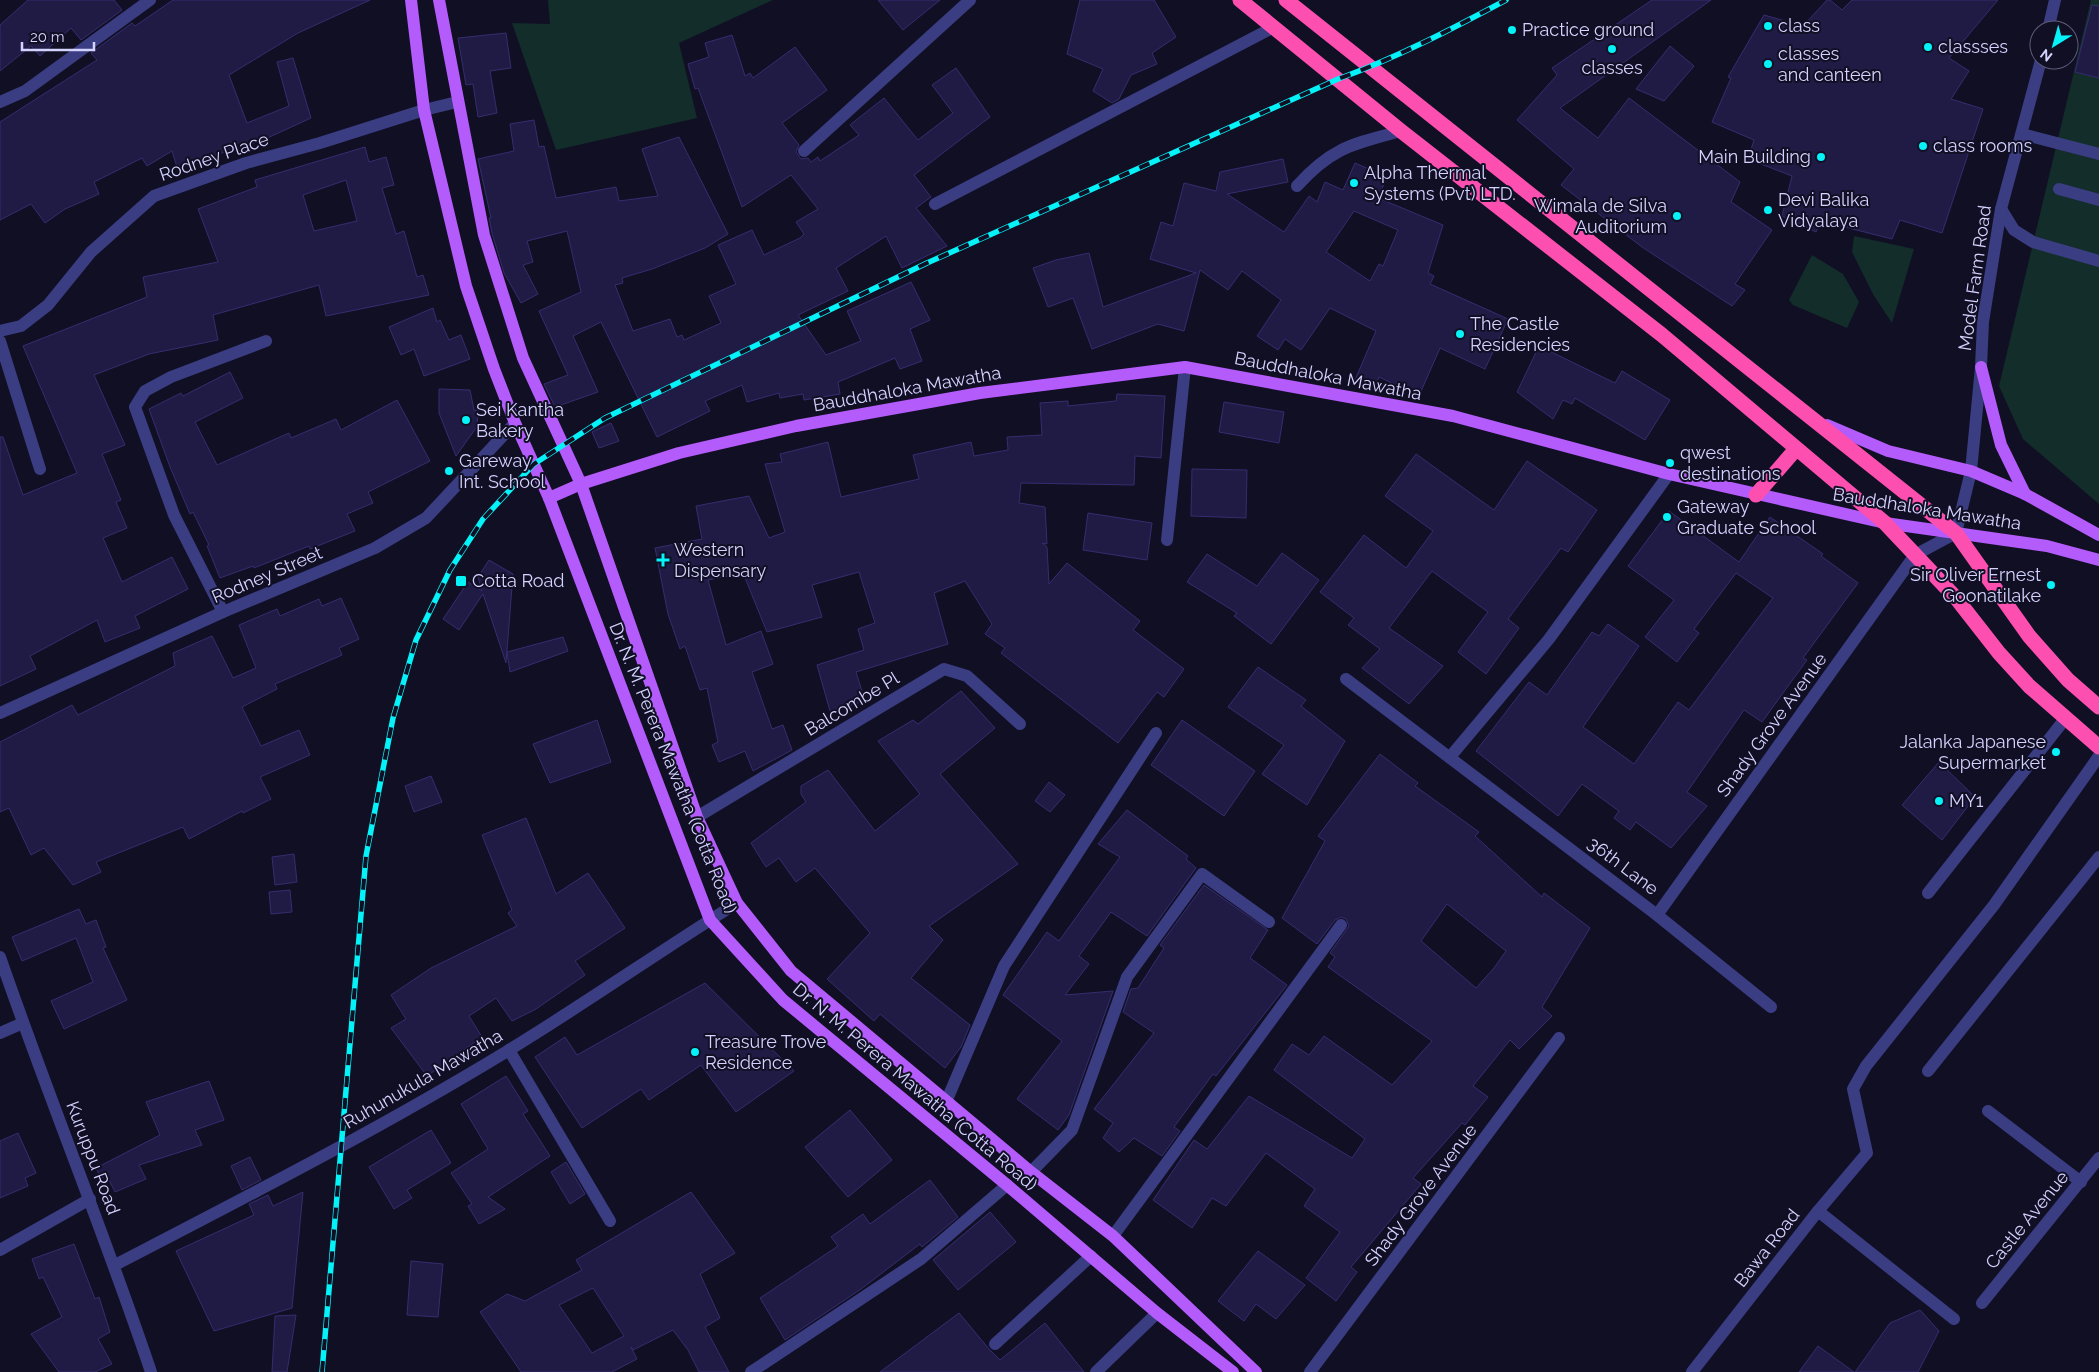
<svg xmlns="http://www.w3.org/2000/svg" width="2099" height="1372" font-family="Raleway,sans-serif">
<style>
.green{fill:#122d2a}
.building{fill:#201b44;stroke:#352d70;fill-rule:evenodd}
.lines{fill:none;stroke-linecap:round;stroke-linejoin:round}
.minor{stroke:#3a3d82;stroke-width:12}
.major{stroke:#b45bfc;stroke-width:12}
.highway{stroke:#fc4faf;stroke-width:15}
.rail-casing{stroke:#05f2f8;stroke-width:5.5}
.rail{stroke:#110f24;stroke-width:4;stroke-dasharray:11;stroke-linecap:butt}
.poi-dot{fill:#05f2f8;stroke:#110f24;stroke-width:2}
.labels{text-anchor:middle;stroke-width:4;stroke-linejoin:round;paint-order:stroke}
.poi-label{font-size:18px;fill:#d4d2fe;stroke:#110f24;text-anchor:start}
.street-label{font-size:18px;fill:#d4d2fe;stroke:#110f24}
</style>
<rect width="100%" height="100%" fill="#110f24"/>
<g class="green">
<polygon points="548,0 773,0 679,43 697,118 556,150 512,23 550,24"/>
<polygon points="2091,0 2099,0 2099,504 2023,439 1999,386"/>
<polygon points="1854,236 1914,249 1892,323 1874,296 1852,252"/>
<polygon points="1812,255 1843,274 1859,302 1847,328 1793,305 1789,300"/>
</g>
<g class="building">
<polygon points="28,0 114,0 122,10 81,40 71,28 40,56 31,46 0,71 0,25"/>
<polygon points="173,0 370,0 298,33 229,75 247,123 289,106 277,62 293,58 311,118 263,140 177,167 172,151 147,166 142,158 94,182 99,194 65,209 45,223 31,204 0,220 0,122 97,60 91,53 132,23 135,26"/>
<polygon points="878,0 940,0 903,30"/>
<polygon points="1080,0 1154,0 1176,37 1152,53 1157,64 1131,75 1119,99 1112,103 1093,91 1103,69 1067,54"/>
<polygon points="1652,0 1711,0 1560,108 1598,138 1629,98 1740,182 1731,202 1772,230 1735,284 1745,290 1732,306 1642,247 1561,185 1574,169 1517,120 1557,75 1552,68"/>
<polygon points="1827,0 1830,0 1842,10 1852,0 1998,0 1949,58 1969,71 1951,99 1983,109 1942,233 1900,220 1892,239 1821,221 1816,232 1782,216 1792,176 1748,159 1754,140 1712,122 1731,78 1728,77 1764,15 1803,26"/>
<polygon points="2092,5 2099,6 2099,78 2075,72"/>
<polygon points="506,33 511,68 490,71 497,113 478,117 473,84 466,85 458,38"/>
<polygon points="732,35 745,76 750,73 753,78 795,47 827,90 782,123 799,145 796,152 801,159 808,158 811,162 818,157 820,161 859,135 850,125 884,98 918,140 953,113 932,85 956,68 990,117 914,175 931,197 916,208 947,246 902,268 886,236 836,268 848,291 798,315 826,355 861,341 847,311 911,282 930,320 910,329 922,361 900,369 895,358 838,382 840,394 804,400 803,394 780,398 779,393 747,402 742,385 705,401 710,411 657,437 601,322 573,336 598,392 555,407 544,384 568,375 539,311 581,292 567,231 527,241 533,262 523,265 538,294 521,303 504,273 492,233 489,218 491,218 478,159 514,151 510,124 534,120 539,147 544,146 556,198 616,187 619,201 658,196 642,149 679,137 728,234 705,248 652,269 622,278 623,283 615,285 633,331 670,319 677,337 682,335 684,340 721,323 709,296 736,284 718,245 752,230 764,255 800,238 804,234 796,222 818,209 791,175 742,207 698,88 695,89 688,64 709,57 705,43"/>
<polygon points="1670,46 1694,66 1664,101 1636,89"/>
<path d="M 365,147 L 369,162 L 386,157 L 394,185 L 382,188 L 396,234 L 404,231 L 417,277 L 423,275 L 429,295 L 326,316 L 319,285 L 213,315 L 218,340 L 149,354 L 94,375 L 125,445 L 102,454 L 121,500 L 116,502 L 127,528 L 103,538 L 122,582 L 172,557 L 188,589 L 135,616 L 140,628 L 105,642 L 97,620 L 30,656 L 36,669 L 0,686 L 0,437 L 3,437 L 23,495 L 77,473 L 23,346 L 147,297 L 143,277 L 218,262 L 198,209 L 257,187 L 255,180 ZM 346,180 L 357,221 L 314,231 L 303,195 Z"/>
<path d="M 1283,159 L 1288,182 L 1227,194 L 1284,232 L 1309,196 L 1317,202 L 1325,182 L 1343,190 L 1355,163 L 1387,177 L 1378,198 L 1443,225 L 1428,273 L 1434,276 L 1430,284 L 1508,319 L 1485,369 L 1440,348 L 1419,396 L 1379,377 L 1374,389 L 1355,380 L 1376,331 L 1330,308 L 1301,350 L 1285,339 L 1278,350 L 1257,336 L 1281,300 L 1242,271 L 1228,290 L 1200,270 L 1184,331 L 1158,324 L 1092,349 L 1073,298 L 1048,307 L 1033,268 L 1056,260 L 1089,253 L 1103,307 L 1196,273 L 1150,259 L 1161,222 L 1173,226 L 1184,183 L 1216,191 L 1220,172 ZM 1354,211 L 1398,230 L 1383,266 L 1379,264 L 1370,281 L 1326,252 Z"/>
<polygon points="433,308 437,322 440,320 449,340 461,335 470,359 424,376 414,349 401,355 389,327"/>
<polygon points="1539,346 1615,383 1622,371 1670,400 1645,440 1575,398 1572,404 1563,400 1553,419 1517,392"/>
<polygon points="230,372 243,398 195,422 217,465 289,433 291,438 336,419 341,430 397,400 430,461 368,492 373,503 347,514 355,531 310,549 309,546 254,568 253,566 220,578 207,546 209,545 193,512 190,514 170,467 149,409 181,393 183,396"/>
<polygon points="439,389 470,390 474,410 479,411 476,428 456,456 439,413"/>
<polygon points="1117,394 1165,396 1161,458 1135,456 1134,485 1021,483 1019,503 1045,507 1047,544 1042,543 1047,547 1049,584 1067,563 1140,621 1133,630 1184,669 1164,697 1157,692 1118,743 1001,653 1005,648 985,634 992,624 965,581 934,593 948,644 856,672 865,701 830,711 817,665 864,650 858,629 875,623 859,572 812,585 822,617 767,632 743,573 708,580 726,645 761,631 773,664 752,672 772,729 783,725 792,750 753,771 745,751 719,762 712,745 718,742 707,688 700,690 685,646 680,649 668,614 655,548 702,539 696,506 749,496 769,538 785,532 765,464 782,462 780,454 828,442 841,497 919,479 913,455 971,442 974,456 1008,450 1007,437 1042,435 1040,403 1068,401 1068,406 1116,401"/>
<polygon points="1224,402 1284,412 1279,443 1219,432"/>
<polygon points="611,423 619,441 599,448 592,432"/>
<polygon points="1416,454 1494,510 1527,461 1597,510 1568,552 1561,548 1508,619 1519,628 1486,674 1458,652 1488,612 1432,571 1389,628 1443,666 1409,704 1362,668 1380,649 1348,625 1354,618 1320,592 1364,535 1406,568 1433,531 1385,496"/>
<polygon points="1192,469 1247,470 1246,518 1191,516"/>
<polygon points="1669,511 1739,562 1770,517 1823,554 1821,556 1858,583 1803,658 1807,660 1762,722 1744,710 1687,792 1707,806 1671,848 1636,822 1630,830 1614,818 1619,811 1582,784 1558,816 1476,751 1529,682 1547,695 1592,632 1599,636 1608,624 1639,646 1583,727 1634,764 1678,702 1689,710 1773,598 1736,573 1694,629 1699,633 1677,662 1645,637 1674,600 1628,566"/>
<polygon points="1088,513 1152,523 1147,560 1083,550"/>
<polygon points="1282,553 1319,580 1271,644 1234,616 1237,613 1187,582 1207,554 1257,586"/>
<polygon points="489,560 513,574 506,663 483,594 459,630 443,619 468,582 482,591 478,577"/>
<polygon points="341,598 359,639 339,648 342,655 275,684 277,689 242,707 261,746 299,730 310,755 260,777 271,799 243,813 242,811 189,839 183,827 96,862 101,872 73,885 44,848 31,855 9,808 0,812 0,742 72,705 78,715 175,666 173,653 212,636 233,678 256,668 239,625 277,609 280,616 319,599 322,606"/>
<polygon points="563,637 568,651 510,672 507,652"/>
<polygon points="1258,667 1306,700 1301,706 1345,741 1307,805 1262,774 1284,745 1228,707"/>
<polygon points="961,691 995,728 940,774 1018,864 929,926 943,940 911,978 970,1025 961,1047 945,1068 880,1014 874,1021 827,979 870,933 815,868 796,882 779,858 766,867 751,843 806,802 801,794 801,786 828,770 875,831 920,794 878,741 913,720 918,724"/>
<polygon points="597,720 611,762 550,783 533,744"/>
<polygon points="1182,720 1255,771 1224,816 1151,765"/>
<path d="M 1380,754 L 1418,783 L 1415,786 L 1479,832 L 1475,836 L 1542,897 L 1544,893 L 1590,928 L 1542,1007 L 1552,1016 L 1519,1049 L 1510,1040 L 1473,1086 L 1488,1097 L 1465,1125 L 1462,1123 L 1413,1178 L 1421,1184 L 1351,1267 L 1357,1272 L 1336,1301 L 1306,1278 L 1340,1232 L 1304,1206 L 1315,1189 L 1266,1153 L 1226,1206 L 1212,1198 L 1192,1228 L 1153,1200 L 1194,1140 L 1207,1149 L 1249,1096 L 1352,1158 L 1365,1139 L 1274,1070 L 1292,1044 L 1309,1055 L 1324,1036 L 1392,1085 L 1432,1041 L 1328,967 L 1335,957 L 1330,953 L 1349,926 L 1346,919 L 1341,917 L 1335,920 L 1317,944 L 1282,918 L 1325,841 L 1318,836 ZM 1447,904 L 1506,951 L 1494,968 L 1476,988 L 1421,941 Z"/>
<polygon points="1939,762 1975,797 1942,840 1902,805"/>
<polygon points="431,776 442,802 414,812 405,786"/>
<polygon points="1049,782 1065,795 1050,812 1035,801"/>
<polygon points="1127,810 1188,856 1186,859 1196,868 1147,936 1111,912 1079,956 1089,964 1065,995 1113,991 1069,1115 1058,1130 1017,1099 1062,1041 1003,995 1047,932 1059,941 1120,857 1098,844"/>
<polygon points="526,818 556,894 588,873 625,928 575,961 585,975 536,1009 512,1021 496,998 469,1016 482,1037 427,1076 391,1028 406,1019 391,995 431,968 517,926 508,913 512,910 482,835"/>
<polygon points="294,854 297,882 275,885 272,857"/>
<polygon points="1204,885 1268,930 1250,958 1287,985 1216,1076 1213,1074 1174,1127 1180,1131 1162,1156 1134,1138 1119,1152 1103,1138 1113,1123 1094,1109 1154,1033 1123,1012 1131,989 1138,988 1164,948 1160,945"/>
<polygon points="290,890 292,912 271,914 269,892"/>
<polygon points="79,909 86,924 96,920 106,947 103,948 127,1000 64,1029 51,1001 93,982 76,938 22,961 12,937"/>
<polygon points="705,983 794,1071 736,1112 701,1065 649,1100 641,1089 582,1128 535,1057 565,1037 577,1055"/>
<polygon points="506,1076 528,1111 523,1114 550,1156 488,1197 505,1209 479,1224 468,1206 472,1204 451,1173 488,1149 461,1104"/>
<polygon points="209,1081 224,1120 195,1130 202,1145 139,1165 146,1179 115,1192 107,1176 101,1178 96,1168 160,1135 146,1102"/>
<polygon points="850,1110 892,1160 848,1197 805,1147"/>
<polygon points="431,1130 451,1163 407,1190 412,1198 394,1209 369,1167"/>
<polygon points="18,1133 36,1173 25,1178 28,1186 0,1198 0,1141"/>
<polygon points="250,1157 261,1180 242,1190 231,1166"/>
<polygon points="566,1162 585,1194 570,1204 551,1172"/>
<polygon points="930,1180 958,1217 922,1247 920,1244 861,1289 785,1340 760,1298 838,1246 831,1237 863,1214 870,1224"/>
<polygon points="303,1192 292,1308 214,1331 176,1251 254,1215 249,1204 268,1195 273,1206"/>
<path d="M 691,1192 L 735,1253 L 700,1274 L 720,1318 L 705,1327 L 729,1372 L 699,1372 L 688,1350 L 673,1330 L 633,1350 L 631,1347 L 637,1359 L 612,1372 L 521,1372 L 480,1312 L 507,1294 L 525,1301 L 582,1270 L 576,1260 ZM 593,1288 L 624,1336 L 592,1353 L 559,1305 Z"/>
<polygon points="990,1212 1016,1242 958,1290 933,1260"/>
<polygon points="74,1244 95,1299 99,1297 110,1332 98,1339 112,1364 95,1372 59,1372 31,1334 62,1317 43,1277 39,1279 32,1259"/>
<polygon points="1258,1251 1305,1285 1276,1319 1256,1304 1244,1321 1218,1301"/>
<polygon points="411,1261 443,1264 438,1317 407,1315"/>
<polygon points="1920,1310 1939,1331 1918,1372 1855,1372 1890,1323"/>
<polygon points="959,1313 989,1349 1000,1360 1045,1323 1084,1372 880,1372"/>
<polygon points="296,1315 287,1372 272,1372 275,1316"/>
<polygon points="1818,1346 1854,1372 1799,1372"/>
</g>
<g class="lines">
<g class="minor">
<polyline points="2048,30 2055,0"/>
<polyline points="0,102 25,91 150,0"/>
<polyline points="2022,134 2099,154"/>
<polyline points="804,151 970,0"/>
<path d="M 1297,186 C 1332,147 1353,144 1401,131"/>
<polyline points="2059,189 2099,200"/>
<polyline points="935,204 1274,27"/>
<polyline points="2001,209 2014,230 2033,242 2099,261"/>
<polyline points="0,331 21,326 48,305 91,252 154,196 246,163 320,143 424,110 457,102"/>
<polyline points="0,341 40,469"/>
<polyline points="1167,540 1185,367"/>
<polyline points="223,612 174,515 135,407 145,391 171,377 266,341"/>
<polyline points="1346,679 1657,915 1771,1007"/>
<polyline points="0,713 223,612 375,548 426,518 515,423"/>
<polyline points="1450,757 1549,639 1669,474"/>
<polyline points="697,817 944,669 967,676 1020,724"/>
<polyline points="1928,893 2065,719"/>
<polyline points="1657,915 1915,555 1956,533 1971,471 1981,367 1983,322 2001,209 2041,60"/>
<path d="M 0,957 C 48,1096 104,1232 151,1372"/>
<polyline points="0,1033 23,1023"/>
<polyline points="509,1050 610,1221"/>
<polyline points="1928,1071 2099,857"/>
<polyline points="946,1102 1004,966 1156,733"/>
<polyline points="1988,1111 2081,1182"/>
<polyline points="1031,1172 1072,1130 1127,977 1202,874 1269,922"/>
<polyline points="1818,1211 1867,1153 1853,1089 1866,1066 1994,905 2099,756"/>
<polyline points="1113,1236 1341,925"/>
<polyline points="0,1250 90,1199"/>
<path d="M 115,1265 C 248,1196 381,1128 509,1050 C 586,1003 660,951 737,903"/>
<polyline points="1982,1303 2099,1158"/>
<polyline points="995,1344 1091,1256"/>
<polyline points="751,1372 921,1259 1007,1185"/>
<polyline points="1096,1372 1157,1313"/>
<polyline points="1310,1372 1559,1038"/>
<polyline points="1692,1372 1818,1211 1954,1319"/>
</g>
<g class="major">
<polyline points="411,0 424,110 466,286 494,369 515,423 549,498 710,920 783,1000 1007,1185 1157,1313 1233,1372"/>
<polyline points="439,0 484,235 523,358 581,484 697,817 737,903 791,971 1031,1172 1113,1236 1256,1372"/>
<polyline points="1981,367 2001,445 2025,494"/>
<polyline points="1827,425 1888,451 1971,471 2025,494 2099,535"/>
<polyline points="549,498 581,484 679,453 796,426 980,393 1185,367 1453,416 1669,474 1885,523 2047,546 2099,560"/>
</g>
<g class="highway">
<polyline points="1240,0 1401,131 1662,335 1885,523 1956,598 1999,653 2029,686 2099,747"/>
<polyline points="1286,0 1956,533 2029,636 2068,680 2099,707"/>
<polyline points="1756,495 1796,449"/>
</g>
<g class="rail-casing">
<path id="rail" d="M 322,1372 L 366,856 L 393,718 L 416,640 L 450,570 L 483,519 L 534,464 L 605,418 L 927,263 L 1338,79 C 1396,58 1452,29 1506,0"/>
</g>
<use href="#rail" class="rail"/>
</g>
<g class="poi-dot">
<circle cx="1768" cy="26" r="5"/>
<circle cx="1512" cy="30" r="5"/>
<circle cx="1928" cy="47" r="5"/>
<circle cx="1612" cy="49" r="5"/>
<circle cx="1768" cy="64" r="5"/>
<circle cx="1923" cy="146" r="5"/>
<circle cx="1821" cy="157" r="5"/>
<circle cx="1354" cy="183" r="5"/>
<circle cx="1768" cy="210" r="5"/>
<circle cx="1677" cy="216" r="5"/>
<circle cx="1460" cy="334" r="5"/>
<circle cx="466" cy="420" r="5"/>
<circle cx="1670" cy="463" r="5"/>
<circle cx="449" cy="471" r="5"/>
<circle cx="1667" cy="517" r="5"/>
<path d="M660.5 552.5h5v5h5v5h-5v5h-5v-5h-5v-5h5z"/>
<rect x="455" y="575" width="12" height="12" rx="2.5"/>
<circle cx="2051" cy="585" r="5"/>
<circle cx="2056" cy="752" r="5"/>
<circle cx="1939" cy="801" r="5"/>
<circle cx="695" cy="1052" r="5"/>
</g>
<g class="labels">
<g class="poi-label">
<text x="1778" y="32">class</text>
<text x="1522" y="36">Practice ground</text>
<text x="1938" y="53">classses</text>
<text x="1778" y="60">classes<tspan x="1778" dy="21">and canteen</tspan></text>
<text x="1612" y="74" text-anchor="middle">classes</text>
<text x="1933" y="152">class rooms</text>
<text x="1811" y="163" text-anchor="end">Main Building</text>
<text x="1364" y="179">Alpha Thermal<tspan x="1364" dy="21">Systems (Pvt) LTD.</tspan></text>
<text x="1778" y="206">Devi Balika<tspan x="1778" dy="21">Vidyalaya</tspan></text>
<text x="1667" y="212" text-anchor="end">Wimala de Silva<tspan x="1667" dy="21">Auditorium</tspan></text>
<text x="1470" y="330">The Castle<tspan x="1470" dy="21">Residencies</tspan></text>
<text x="476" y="416">Sei Kantha<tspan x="476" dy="21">Bakery</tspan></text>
<text x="1680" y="459">qwest<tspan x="1680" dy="21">destinations</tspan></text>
<text x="459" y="467">Gareway<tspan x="459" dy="21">Int. School</tspan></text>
<text x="1677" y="513">Gateway<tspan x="1677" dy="21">Graduate School</tspan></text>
<text x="674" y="556">Western<tspan x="674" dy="21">Dispensary</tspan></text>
<text x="2041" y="581" text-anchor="end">Sir Oliver Ernest<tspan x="2041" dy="21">Goonatilake</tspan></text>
<text x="472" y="587">Cotta Road</text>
<text x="2046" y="748" text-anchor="end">Jalanka Japanese<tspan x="2046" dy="21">Supermarket</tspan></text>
<text x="1949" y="807">MY1</text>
<text x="705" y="1048">Treasure Trove<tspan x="705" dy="21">Residence</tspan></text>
</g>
<g class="street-label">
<text transform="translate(214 157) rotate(-19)" y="6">Rodney Place</text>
<text transform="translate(1975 278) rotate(-82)" y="6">Model Farm Road</text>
<text transform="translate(1328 376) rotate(11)" y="6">Bauddhaloka Mawatha</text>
<text transform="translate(907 389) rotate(-10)" y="6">Bauddhaloka Mawatha</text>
<text transform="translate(1927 509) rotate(9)" y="6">Bauddhaloka Mawatha</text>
<text transform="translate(267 575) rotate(-23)" y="6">Rodney Street</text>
<text transform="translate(852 704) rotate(-31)" y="6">Balcombe Pl</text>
<text transform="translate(1772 725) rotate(-54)" y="6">Shady Grove Avenue</text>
<text transform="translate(673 768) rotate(68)" y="6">Dr. N. M. Perera Mawatha (Cotta Road)</text>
<text transform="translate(1623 866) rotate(37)" y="6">36th Lane</text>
<text transform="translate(423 1079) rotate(-30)" y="6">Ruhunukula Mawatha</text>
<text transform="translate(915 1087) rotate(40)" y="6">Dr. N. M. Perera Mawatha (Cotta Road)</text>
<text transform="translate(93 1158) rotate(69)" y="6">Kuruppu Road</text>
<text transform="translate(1421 1195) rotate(-53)" y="6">Shady Grove Avenue</text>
<text transform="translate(2027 1220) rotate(-51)" y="6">Castle Avenue</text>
<text transform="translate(1767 1248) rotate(-52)" y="6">Bawa Road</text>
</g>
</g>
<g transform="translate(2054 45) rotate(217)"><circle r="24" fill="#110f24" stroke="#5f5d7b"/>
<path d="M0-4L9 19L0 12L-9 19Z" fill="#05f2f8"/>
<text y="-8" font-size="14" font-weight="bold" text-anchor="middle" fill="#d4d2fe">N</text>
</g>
<path d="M22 42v8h72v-8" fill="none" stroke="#d4d2fe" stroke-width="2.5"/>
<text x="30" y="42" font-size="15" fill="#d4d2fe" stroke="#110f24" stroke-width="4" paint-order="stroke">20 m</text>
</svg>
